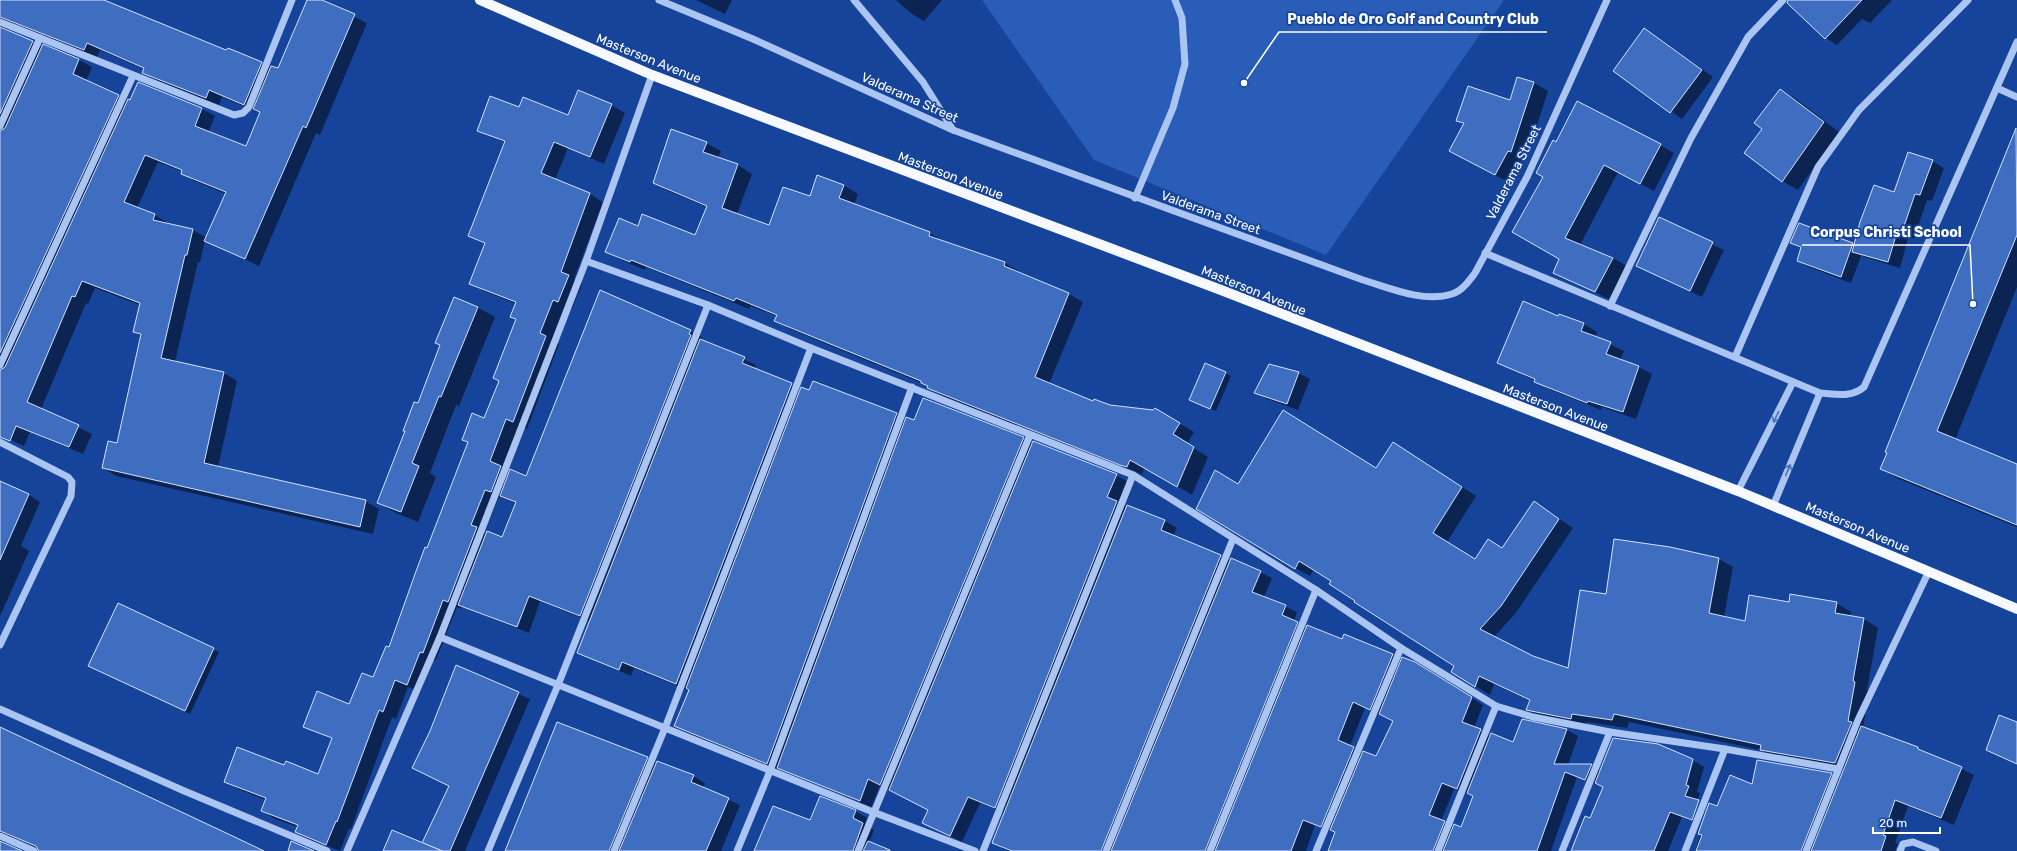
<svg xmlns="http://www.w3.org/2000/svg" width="2017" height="851" font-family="Rubik,sans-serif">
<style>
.green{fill:#2a5db7}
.shadow{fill:#0007;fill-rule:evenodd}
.building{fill:#3f6ec1;stroke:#d2e2fc}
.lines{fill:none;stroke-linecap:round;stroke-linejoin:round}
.minor{stroke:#abc5f2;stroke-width:7}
.major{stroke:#f6f9ff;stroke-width:10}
.oneway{stroke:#4a71b9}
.labels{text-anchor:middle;stroke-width:3.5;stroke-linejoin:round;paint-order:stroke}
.street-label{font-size:13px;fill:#fff;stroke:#16449a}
.leader{fill:none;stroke:#fff;stroke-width:1.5}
.callout-dot{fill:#fff;stroke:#16449a;stroke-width:1.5}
.callout-label{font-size:14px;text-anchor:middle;font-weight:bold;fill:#fff;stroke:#16449a;stroke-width:3.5;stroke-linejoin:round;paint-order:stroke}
</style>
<rect width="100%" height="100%" fill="#16449a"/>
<polygon class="green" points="982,0 1504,0 1326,255 1094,160"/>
<g class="shadow">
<path d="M 0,0 L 102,0 L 227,52 L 279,70 L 308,0 L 319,0 L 367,23 L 320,135 L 316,133 L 259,266 L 205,241 L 200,262 L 198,262 L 175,362 L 224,373 L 237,381 L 218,467 L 365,501 L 379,509 L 373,534 L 116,476 L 103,468 L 117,445 L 142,336 L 134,332 L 140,305 L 95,288 L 88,304 L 86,303 L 41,409 L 92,434 L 83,454 L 30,432 L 24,446 L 0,435 ZM 16,24 L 97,57 L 100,50 L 144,69 L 143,72 L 156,80 L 219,105 L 222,97 L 257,112 L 258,111 L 261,113 L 246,147 L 208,133 L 215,116 L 202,109 L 128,101 L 86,81 L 92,67 L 79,60 L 43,46 L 42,47 L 8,32 L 10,26 ZM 158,162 L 183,172 L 182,174 L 195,181 L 226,194 L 207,238 L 193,230 L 168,224 L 168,223 L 155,215 L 137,208 Z"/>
<polygon points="696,0 732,0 725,14"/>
<polygon points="896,0 942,0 924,21 912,14"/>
<polygon points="1798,0 1892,0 1870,23 1862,19 1837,45 1826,38"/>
<polygon points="1645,29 1713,77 1682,119 1614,71"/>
<polygon points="1518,78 1534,83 1548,91 1526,159 1522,158 1510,183 1450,151 1464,124 1457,120 1511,101"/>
<polygon points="1781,90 1796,99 1839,132 1798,190 1782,181 1763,129"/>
<path d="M 611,105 L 625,113 L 604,164 L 568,148 L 555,180 L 590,194 L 603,202 L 574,279 L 582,284 L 572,309 L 567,307 L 554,341 L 559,344 L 527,429 L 519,426 L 503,468 L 527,477 L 690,331 L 702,337 L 701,340 L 756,365 L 754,369 L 801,390 L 897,414 L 906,420 L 1023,438 L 1033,444 L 1116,475 L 1128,482 L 1119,503 L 1165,521 L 1177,528 L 1173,536 L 1230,561 L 1260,572 L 1272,578 L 1264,597 L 1297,612 L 1294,621 L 1307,628 L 1342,640 L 1393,655 L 1427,670 L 1483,705 L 1474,728 L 1490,736 L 1513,743 L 1523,720 L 1567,730 L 1578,736 L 1568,765 L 1591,765 L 1601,771 L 1685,790 L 1694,761 L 1704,767 L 1697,792 L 1700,793 L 1694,810 L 1689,820 L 1682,817 L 1668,851 L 1572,851 L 1591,819 L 1604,787 L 1577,777 L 1551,851 L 1328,851 L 1336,833 L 1315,825 L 1306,851 L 1008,851 L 993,843 L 1005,813 L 980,803 L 962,842 L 923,822 L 929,810 L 880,785 L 871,807 L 780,768 L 779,770 L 687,732 L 675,726 L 690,691 L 634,668 L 631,676 L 579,653 L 591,622 L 540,601 L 529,633 L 463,607 L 462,609 L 457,607 L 436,660 L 433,659 L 420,692 L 408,687 L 396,719 L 392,717 L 351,829 L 349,828 L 340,851 L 310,839 L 296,832 L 298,827 L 275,819 L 262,811 L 266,800 L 238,789 L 225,781 L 284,766 L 319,775 L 332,739 L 305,726 L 350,705 L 374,679 L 390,648 L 469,443 L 463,439 L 484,419 L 500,381 L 517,320 L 512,316 L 517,304 L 484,291 L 470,283 L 485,244 L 470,236 L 506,143 L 478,130 L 520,108 L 569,117 ZM 499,497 L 504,499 L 505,498 L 517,504 L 503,539 L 484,533 ZM 1365,708 L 1394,722 L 1377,757 L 1363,753 L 1350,746 ZM 1454,789 L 1474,796 L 1462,828 L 1454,827 L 1441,821 Z"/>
<polygon points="2012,140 2017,142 2017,287 1955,440 2017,465 2017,527 1899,479 1881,469"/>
<polygon points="706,143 721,151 718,158 738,165 752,174 737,214 770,226 811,197 843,185 858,194 854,205 930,233 944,242 1005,263 1019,271 1019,273 1069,294 1083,302 1049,384 1094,402 1154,411 1155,409 1194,432 1187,444 1208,457 1192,495 1145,467 1142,474 943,396 924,384 790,329 775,321 777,316 750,306 749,309 646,267 645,270 621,260 607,252 638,227 695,237 707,207 668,191 654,182"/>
<polygon points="1556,143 1660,145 1674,153 1654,191 1618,172 1580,245 1613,258 1627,266 1609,299 1554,272 1561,259 1544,177"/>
<polygon points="1932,161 1944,168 1932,201 1927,200 1914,238 1908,238 1900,268 1861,256 1851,283 1809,267 1798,261 1802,249 1792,243 1800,224 1855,245 1895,193"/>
<polygon points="1659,218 1724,250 1702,297 1649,272"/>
<polygon points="477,307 495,317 459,406 456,405 430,473 436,477 418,522 396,513 378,503 441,346 437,343"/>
<polygon points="1559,316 1584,324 1597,332 1595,337 1624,351 1620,360 1639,367 1652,374 1636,419 1602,407 1601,410 1549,389 1536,381 1499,363"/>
<polygon points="1225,373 1231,376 1216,411 1196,403"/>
<polygon points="1298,373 1310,379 1298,410 1267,399 1256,392"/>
<polygon points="1408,452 1476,496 1447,542 1476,560 1503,549 1535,502 1573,528 1515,614 1494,637 1533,657 1568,669 1606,595 1670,548 1719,559 1733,567 1724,617 1746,622 1789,604 1836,603 1851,612 1850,617 1864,619 1878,628 1867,690 1869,691 1863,728 1918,748 1974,775 1954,825 1908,806 1895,843 1898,844 1895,851 1695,851 1710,805 1718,807 1752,786 1831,774 1841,779 1845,770 1775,758 1761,750 1629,722 1627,728 1587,722 1585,727 1541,717 1527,709 1530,701 1494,684 1490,695 1452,672 1455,665 1356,601 1333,581 1314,569 1310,576 1295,568 1238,485 1377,469"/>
<polygon points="0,484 29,495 40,502 21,546 29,551 0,616"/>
<polygon points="118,604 219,652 190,714 95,668"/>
<polygon points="456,666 530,699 465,851 384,851 423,845 450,786 414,768 431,731"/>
<polygon points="0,728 263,851 40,851 39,848 14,837 7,840 6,844 19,851 0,851"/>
<polygon points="647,758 657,764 693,776 705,783 703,788 740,805 721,851 506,851"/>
<polygon points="855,811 867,818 865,825 874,830 869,843 889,851 755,851 811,821"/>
</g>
<g class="building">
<polygon points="0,0 104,0 226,50 228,48 262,62 244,105 209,90 206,98 142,73 144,68 87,43 84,50 0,17"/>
<polygon points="307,0 322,0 355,14 306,128 303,126 245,259 204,241 226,192 181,174 182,170 145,155 124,202 155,214 153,220 193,229 187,255 185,255 161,358 224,372 204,463 366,500 360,527 102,468 108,441 117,443 141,334 133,332 140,303 82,281 75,297 72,296 27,402 79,425 69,447 16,426 10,441 0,437 0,370 5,367 128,99 130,100 138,82 202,108 195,126 246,146 260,112 253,109 271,66 278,68"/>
<polygon points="1788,0 1862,0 1825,39 1787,3"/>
<polygon points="0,27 33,41 0,114"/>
<polygon points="1644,28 1702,70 1670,113 1613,71"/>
<polygon points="43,44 79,59 73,74 119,95 0,353 0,131 5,128"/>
<polygon points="1517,77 1534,82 1511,152 1508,151 1495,175 1449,151 1464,123 1456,121 1468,86 1510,100"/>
<polygon points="1780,89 1824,122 1782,182 1744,153 1762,129 1754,123"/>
<polygon points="578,90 612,104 590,157 554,142 541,173 590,193 561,272 569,275 558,302 553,300 540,333 546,336 513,422 506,419 490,461 501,466 491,492 485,490 471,525 477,527 448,602 443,600 423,653 420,652 407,685 395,680 383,712 379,710 337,822 336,821 326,845 295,832 298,825 261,811 266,798 224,782 237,747 284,765 286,761 318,774 332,738 303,727 317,691 349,704 362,673 373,677 386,646 389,647 415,574 425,547 427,548 468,442 462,440 472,413 484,418 499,381 493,378 516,319 510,317 516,302 469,284 485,243 468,236 505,141 477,131 490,96 519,107 523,97 568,115"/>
<polygon points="1577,101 1661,144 1640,184 1604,165 1565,238 1613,258 1595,292 1553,273 1559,259 1512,232 1543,177 1536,173 1553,140 1556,142"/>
<polygon points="2016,128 2017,235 1937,431 2017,464 2017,525 1880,469 1887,453 1885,452"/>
<polygon points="671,129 707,142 703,152 738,164 722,208 769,225 783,187 810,196 817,175 844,185 839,198 930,232 929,236 1005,262 1004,266 1069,293 1035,377 1093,401 1094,399 1110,405 1153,410 1155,408 1180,423 1173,434 1194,447 1177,487 1130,460 1127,467 1120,465 927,388 928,386 921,383 921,381 774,321 777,315 736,298 734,301 631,260 630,262 605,252 619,218 638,226 642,214 695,235 707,206 653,183"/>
<polygon points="1908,152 1933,160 1920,195 1915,194 1902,232 1897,232 1888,262 1852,252 1860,222 1874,185 1894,192"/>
<polygon points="1659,217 1713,242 1690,291 1636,266"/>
<polygon points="1799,223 1853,243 1841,277 1797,261 1801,247 1790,243"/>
<polygon points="600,290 691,330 689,334 691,335 580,616 529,596 517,627 458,605 487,531 502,537 516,502 500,496 510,469 526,476"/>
<polygon points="454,297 478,307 441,397 439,396 412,463 419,466 401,512 377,503 405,431 403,431 414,402 418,403 440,345 435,343"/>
<polygon points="1523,301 1558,316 1559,314 1584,323 1581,331 1611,342 1606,354 1639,366 1623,412 1588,401 1587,403 1562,393 1534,382 1535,379 1497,363"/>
<polygon points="700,339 745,357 742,363 792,383 676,684 622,662 619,670 577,653"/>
<polygon points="1205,363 1226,372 1210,409 1189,400"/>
<polygon points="1269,364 1299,372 1287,404 1254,393"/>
<polygon points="813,381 897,413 767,764 674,726 689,690 686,688 801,387 809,390"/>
<polygon points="923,398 1024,437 880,785 868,779 860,801 777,768 906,417 914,420"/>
<polygon points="1283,410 1376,468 1393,442 1462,487 1433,533 1475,559 1488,539 1502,548 1534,501 1559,519 1501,606 1480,629 1533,656 1568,668 1580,590 1606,594 1614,539 1670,547 1719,558 1709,613 1745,621 1749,595 1789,602 1790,594 1837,602 1835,613 1864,618 1853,681 1855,682 1848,721 1852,722 1835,763 1760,750 1761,745 1614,714 1612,720 1572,714 1571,719 1526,710 1530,700 1479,676 1475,687 1451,672 1454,666 1354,602 1355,601 1329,584 1331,581 1299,561 1295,569 1196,509 1215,470 1238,484"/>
<polygon points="1033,441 1117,474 1107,497 1117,501 995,808 968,797 950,836 922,823 928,810 889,790"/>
<polygon points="0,481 29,494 0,560"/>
<polygon points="1127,505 1165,520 1161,530 1221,555 1101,851 1012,851 992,843"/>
<polygon points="1231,558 1261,571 1252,592 1286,605 1282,615 1298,622 1205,851 1111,851"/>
<polygon points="118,603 214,648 185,711 88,666"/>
<polygon points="1307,625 1342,639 1344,634 1393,654 1370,710 1353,702 1338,740 1354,747 1321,827 1303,820 1291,851 1215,851"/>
<polygon points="1402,657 1415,662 1472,697 1462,722 1481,729 1457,789 1442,783 1429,815 1445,821 1433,851 1328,851 1335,832 1330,830 1363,751 1376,756 1393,721 1379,714"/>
<polygon points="456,665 519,692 450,851 443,851 422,843 449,786 412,768 430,731"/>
<polygon points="1999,715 2017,722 2017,764 1986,750"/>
<polygon points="1522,719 1567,729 1554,764 1592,764 1585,780 1565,772 1537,851 1443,851 1454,824 1461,827 1473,796 1467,793 1491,733 1513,742"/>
<polygon points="557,722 648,757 609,851 505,851"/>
<polygon points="1861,726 1918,747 1918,749 1962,767 1941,818 1895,800 1883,835 1886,836 1881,851 1811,851"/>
<polygon points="0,727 222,831 264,851 39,851 36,846 0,831"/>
<polygon points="1613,738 1658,744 1693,759 1686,785 1689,786 1685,796 1699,800 1692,820 1670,812 1654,851 1571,851 1585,816 1590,818 1603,787 1595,783"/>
<polygon points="1757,760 1832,773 1801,851 1696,851 1702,835 1698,834 1709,803 1717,806 1730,775 1752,784"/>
<polygon points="657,761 694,775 691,782 729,798 706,851 619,851"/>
<polygon points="820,796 856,810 853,818 863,823 853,851 754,851 773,806 810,820"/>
<polygon points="392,830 440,850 440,851 383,851"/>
<polygon points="0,841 22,851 0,851"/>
<polygon points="291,841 314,851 288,851"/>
<polygon points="868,841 890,850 890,851 863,851"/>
</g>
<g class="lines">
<g class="minor">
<path d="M 659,0 L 753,39 L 953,130 L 1363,280 C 1390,288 1423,303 1452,294 C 1462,291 1469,281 1475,273 L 1527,177 L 1607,0"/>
<polyline points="854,0 923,82 953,130"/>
<polyline points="0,22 234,115 243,113 249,107 292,0"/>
<polyline points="1997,88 2017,97"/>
<polyline points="0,126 40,38"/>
<polyline points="1135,198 1173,108 1185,64 1182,18 1175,0"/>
<path d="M 1485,253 L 1820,393 C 1836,394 1851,398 1864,387 L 2017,42"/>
<polyline points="586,261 708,305 811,348 1133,475 1316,590 1401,648 1496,706 1533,717 1610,732 1725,749 1838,769"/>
<polyline points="1610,306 1691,138 1748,37 1783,0"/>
<polyline points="1735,357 1818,167 1859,110 1968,0"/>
<polyline points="0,365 133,76"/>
<polyline points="0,442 68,477 72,482 71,496 0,645"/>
<polyline points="1738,491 1793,382"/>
<polyline points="1773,506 1820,393"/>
<polyline points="440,637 873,812 975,851"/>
<polyline points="0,709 182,790 327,851"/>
<polyline points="0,836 34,851"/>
<polyline points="347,851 440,637 586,261 652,75"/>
<polyline points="488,851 558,685 708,305"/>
<polyline points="614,851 665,728 811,348"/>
<polyline points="737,851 770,771 912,387"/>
<polyline points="858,851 1030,435"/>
<polyline points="983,851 1133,475"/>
<polyline points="1106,851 1233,539"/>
<polyline points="1210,851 1316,590"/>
<polyline points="1316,851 1401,648"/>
<polyline points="1438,851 1496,706"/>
<polyline points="1562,851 1610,732"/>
<polyline points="1685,851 1725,749"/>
<polyline points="1806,851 1858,720 1929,571"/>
<polyline points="1900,851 1903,844 1913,842 1936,851"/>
</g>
<polyline class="major" points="480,0 652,75 1221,290 1738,491 2017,609"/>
</g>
<defs><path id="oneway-shaft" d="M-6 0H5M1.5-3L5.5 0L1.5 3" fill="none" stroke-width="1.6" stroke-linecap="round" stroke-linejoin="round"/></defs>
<g class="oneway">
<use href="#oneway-shaft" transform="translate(1776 417) rotate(116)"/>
<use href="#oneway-shaft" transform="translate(1788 470) rotate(-67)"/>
</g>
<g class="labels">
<g class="street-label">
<text transform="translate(649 58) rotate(22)" y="5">Masterson Avenue</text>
<text transform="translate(910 97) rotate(24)" y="5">Valderama Street</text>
<text transform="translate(1513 172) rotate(-63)" y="5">Valderama Street</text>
<text transform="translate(951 175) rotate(21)" y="5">Masterson Avenue</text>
<text transform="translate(1211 212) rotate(20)" y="5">Valderama Street</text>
<text transform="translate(1254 290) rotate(22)" y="5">Masterson Avenue</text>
<text transform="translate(1556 407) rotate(21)" y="5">Masterson Avenue</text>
<text transform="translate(1858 527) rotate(23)" y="5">Masterson Avenue</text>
</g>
</g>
<path class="leader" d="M1244 83L1279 32H1547M1973 304L1970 245H1802"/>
<g class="callout-dot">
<circle cx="1244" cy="83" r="4"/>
<circle cx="1973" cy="304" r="4"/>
</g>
<g class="callout-label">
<text x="1413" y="24">Pueblo de Oro Golf and Country Club</text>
<text x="1886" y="237">Corpus Christi School</text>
</g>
<path d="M1873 827v6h67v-6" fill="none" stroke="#ffffff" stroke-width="2"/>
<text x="1879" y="827" font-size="12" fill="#ffffff" stroke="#16449a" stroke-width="3" paint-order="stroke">20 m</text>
</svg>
